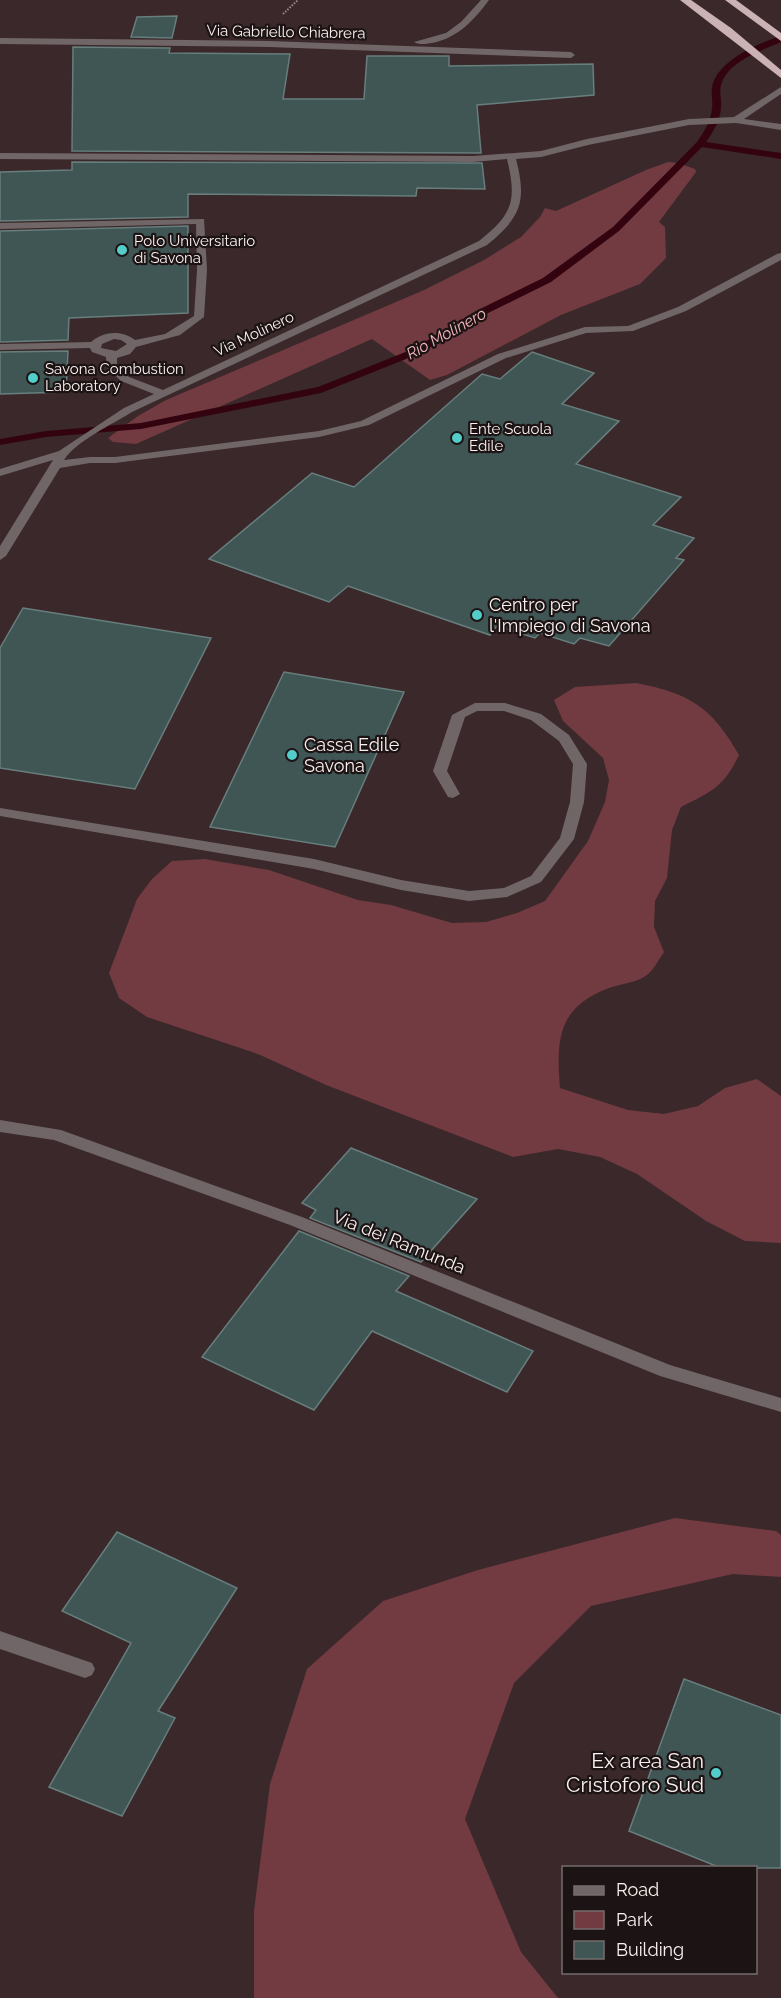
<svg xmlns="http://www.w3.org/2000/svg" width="781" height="1998" font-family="Raleway,sans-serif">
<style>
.green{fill:#723a41}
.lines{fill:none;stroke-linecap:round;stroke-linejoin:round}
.stream{fill:#33040f;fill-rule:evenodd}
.building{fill:#405655;stroke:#677e7d;stroke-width:1.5}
.path{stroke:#9a8b8c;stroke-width:2;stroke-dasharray:1.5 1.5;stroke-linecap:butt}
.minor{fill:#706667;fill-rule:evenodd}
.highway{fill:#cbb3b5;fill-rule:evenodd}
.poi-dot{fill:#53cdca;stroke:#1c1414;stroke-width:2}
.labels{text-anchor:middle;stroke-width:4.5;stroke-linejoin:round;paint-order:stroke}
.far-street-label{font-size:15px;fill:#fbefef;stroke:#1c1414}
.far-poi-label{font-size:15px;fill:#fbefef;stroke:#1c1414;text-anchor:start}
.far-water-label{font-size:16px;font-style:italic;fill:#f6b6bc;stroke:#1c1414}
.poi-label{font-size:18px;fill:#fbefef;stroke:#1c1414;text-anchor:start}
.street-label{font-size:18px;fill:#fbefef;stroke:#1c1414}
.near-poi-label{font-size:21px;fill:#fbefef;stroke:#1c1414;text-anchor:end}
</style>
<rect width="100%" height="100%" fill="#3a282a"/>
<g class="green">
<polygon points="668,162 678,163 695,169 696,172 659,222 665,227 666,258 640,284 561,315 447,375 430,380 372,339 136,444 113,442 108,438 138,416 166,400 424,290 484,260 521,237 540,217 545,208 556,211 646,170"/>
<path d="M 636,683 C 689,693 712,707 739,755 C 723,788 712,791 681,807 L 672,830 L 667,878 L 655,901 L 654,927 L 664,952 C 659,959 652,973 644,977 C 634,983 620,984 609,988 C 558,1007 556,1039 560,1088 L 628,1110 L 664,1114 L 698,1106 L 725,1088 L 757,1079 L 781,1096 L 781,1243 L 745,1241 L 706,1221 L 637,1174 L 600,1157 L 558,1149 L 513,1157 L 326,1085 L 258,1054 L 147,1017 L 119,998 L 109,973 L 137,899 L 152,879 L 172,861 L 205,859 L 269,870 L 358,900 L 391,905 L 452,923 L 486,922 L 517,913 L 545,901 L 588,841 L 605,802 L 609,780 L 603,758 L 563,721 L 554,700 L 575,687 Z"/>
<polygon points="675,1518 776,1531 781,1535 781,1577 733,1574 591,1606 514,1683 465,1819 521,1952 558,1998 254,1998 254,1911 270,1784 307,1669 383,1601 478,1570"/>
</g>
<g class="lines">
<path class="stream" d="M 781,36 L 781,42 C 761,51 728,61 721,85 C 719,92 722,100 721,108 C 720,121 713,132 706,142 L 781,153 L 781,159 L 702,147 L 619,231 L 551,282 L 484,315 L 421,353 L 321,393 L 141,429 L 46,437 L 0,445 L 0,439 L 46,431 L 141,423 L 318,387 L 413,349 L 476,311 L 543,278 L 613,227 L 697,142 C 704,132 711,121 712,108 C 713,102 711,95 712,89 C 714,62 759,43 781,36 Z"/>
</g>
<g class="building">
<polygon points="177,16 172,38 131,37 137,17"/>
<polygon points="73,47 170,48 169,53 290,54 283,99 364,99 367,56 449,56 449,66 593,64 594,95 477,105 481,153 72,151"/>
<polygon points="72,162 482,163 485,189 417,188 416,196 188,194 188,217 0,221 0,172 72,170"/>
<polygon points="188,226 188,313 69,318 68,340 0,342 0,231"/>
<polygon points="68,351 66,392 0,394 0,352"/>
<polygon points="532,352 594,373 562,404 619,421 576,464 681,497 653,525 694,538 676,558 684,560 609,646 580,638 574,644 540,633 535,638 497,626 490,635 348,586 329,602 209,559 312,473 354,487 482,374 500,379"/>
<polygon points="23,608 211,638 135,789 0,768 0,648"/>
<polygon points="284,672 404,692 335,847 210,827"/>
<polygon points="351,1148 477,1199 421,1262 310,1218 316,1210 302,1203"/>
<polygon points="299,1231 409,1276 396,1291 533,1351 507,1392 372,1331 314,1410 202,1357"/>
<polygon points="117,1532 237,1588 158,1711 175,1718 122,1816 49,1787 131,1643 62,1611"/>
<polygon points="684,1679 781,1715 781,1868 721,1868 629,1831"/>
</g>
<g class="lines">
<polyline class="path" points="283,14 298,0"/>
<g class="minor">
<path d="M 481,0 L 489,0 C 474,20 458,38 432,43 C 425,44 419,45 414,42 L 446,33 L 461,22 Z"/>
<polygon points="0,38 269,41 571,52 575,55 571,58 269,47 0,44"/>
<path d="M 781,87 L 781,94 L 744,119 L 781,124 L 781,130 L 736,123 L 689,125 L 588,145 L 541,157 L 516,159 C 527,202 521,217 487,245 L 132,412 C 113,424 76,441 64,460 L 90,457 L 115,457 L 319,431 L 361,421 L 498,354 L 585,327 L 628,326 L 678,307 L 777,254 L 781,253 L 781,260 L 686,311 L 633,331 L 586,333 L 506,358 L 369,425 L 319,437 L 115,463 L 90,463 L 60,468 L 6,556 L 0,560 L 0,546 L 53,460 L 0,476 L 0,469 L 59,451 L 124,408 L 154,394 L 121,381 L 107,368 L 106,357 L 92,352 L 90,348 L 0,350 L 0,344 L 91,342 C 104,331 122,330 135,340 L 165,334 L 194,316 L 197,270 L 196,224 L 0,229 L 0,223 L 204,219 L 207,270 L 204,317 L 180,335 L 136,347 L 130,354 L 117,358 L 117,367 L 129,377 L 163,390 L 479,241 C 513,214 517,201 507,159 L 473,162 L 0,159 L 0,153 L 473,156 L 541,151 L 587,139 L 689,119 L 734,117 ZM 114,339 L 121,340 L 127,344 L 116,351 L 101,348 L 102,344 Z"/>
<polygon points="475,703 505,703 541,714 569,735 587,764 584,802 574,839 541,882 507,897 469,901 401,890 314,869 0,816 0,808 314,859 401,880 469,891 504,888 531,876 560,838 570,802 573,764 559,741 531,720 504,711 477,711 465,717 447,771 460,794 453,798 448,797 433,771 452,715"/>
<polygon points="0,1120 61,1130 302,1217 670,1365 781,1398 781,1412 660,1376 290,1225 54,1140 0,1132"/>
<polygon points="0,1631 92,1663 95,1669 92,1675 85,1678 0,1649"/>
</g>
<g class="highway">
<polygon points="680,0 691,0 731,28 781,70 781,78"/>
<polygon points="725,0 736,0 781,33 781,41"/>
</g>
</g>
<g class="poi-dot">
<circle cx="122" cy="250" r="6"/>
<circle cx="33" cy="378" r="6"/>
<circle cx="457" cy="438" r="6"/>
<circle cx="477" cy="615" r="6"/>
<circle cx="292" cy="755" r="6"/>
<circle cx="716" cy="1773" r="6"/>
</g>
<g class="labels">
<g class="far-street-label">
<text transform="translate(286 32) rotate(1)" y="5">Via Gabriello Chiabrera</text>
<text transform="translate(254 334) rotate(-25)" y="5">Via Molinero</text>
</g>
<g class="far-poi-label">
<text x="134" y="246">Polo Universitario<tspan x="134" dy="17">di Savona</tspan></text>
<text x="45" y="374">Savona Combustion<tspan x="45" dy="17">Laboratory</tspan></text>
<text x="469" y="434">Ente Scuola<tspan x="469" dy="17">Edile</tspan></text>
</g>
<g class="far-water-label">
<text transform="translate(446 333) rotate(-29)" y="6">Rio Molinero</text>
</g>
<g class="poi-label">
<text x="489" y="611">Centro per<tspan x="489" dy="21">l'Impiego di Savona</tspan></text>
<text x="304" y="751">Cassa Edile<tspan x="304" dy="21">Savona</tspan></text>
</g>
<g class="street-label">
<text transform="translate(399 1242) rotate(22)" y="6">Via dei Ramunda</text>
</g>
<g class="near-poi-label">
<text x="704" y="1768">Ex area San<tspan x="704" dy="24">Cristoforo Sud</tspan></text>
</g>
</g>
<rect x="562" y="1866" width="195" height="108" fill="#1c1414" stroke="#756c6c" stroke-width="1.5"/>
<rect x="574" y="1886" width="30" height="9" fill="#706667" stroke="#756c6c" stroke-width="1.5"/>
<text x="616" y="1896" font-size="18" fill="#fbefef">Road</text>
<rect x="574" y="1911" width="30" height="18" fill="#723a41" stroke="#756c6c" stroke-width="1.5"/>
<text x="616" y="1926" font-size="18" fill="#fbefef">Park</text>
<rect x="574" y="1941" width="30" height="18" fill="#405655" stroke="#756c6c" stroke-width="1.5"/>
<text x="616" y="1956" font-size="18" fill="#fbefef">Building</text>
</svg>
